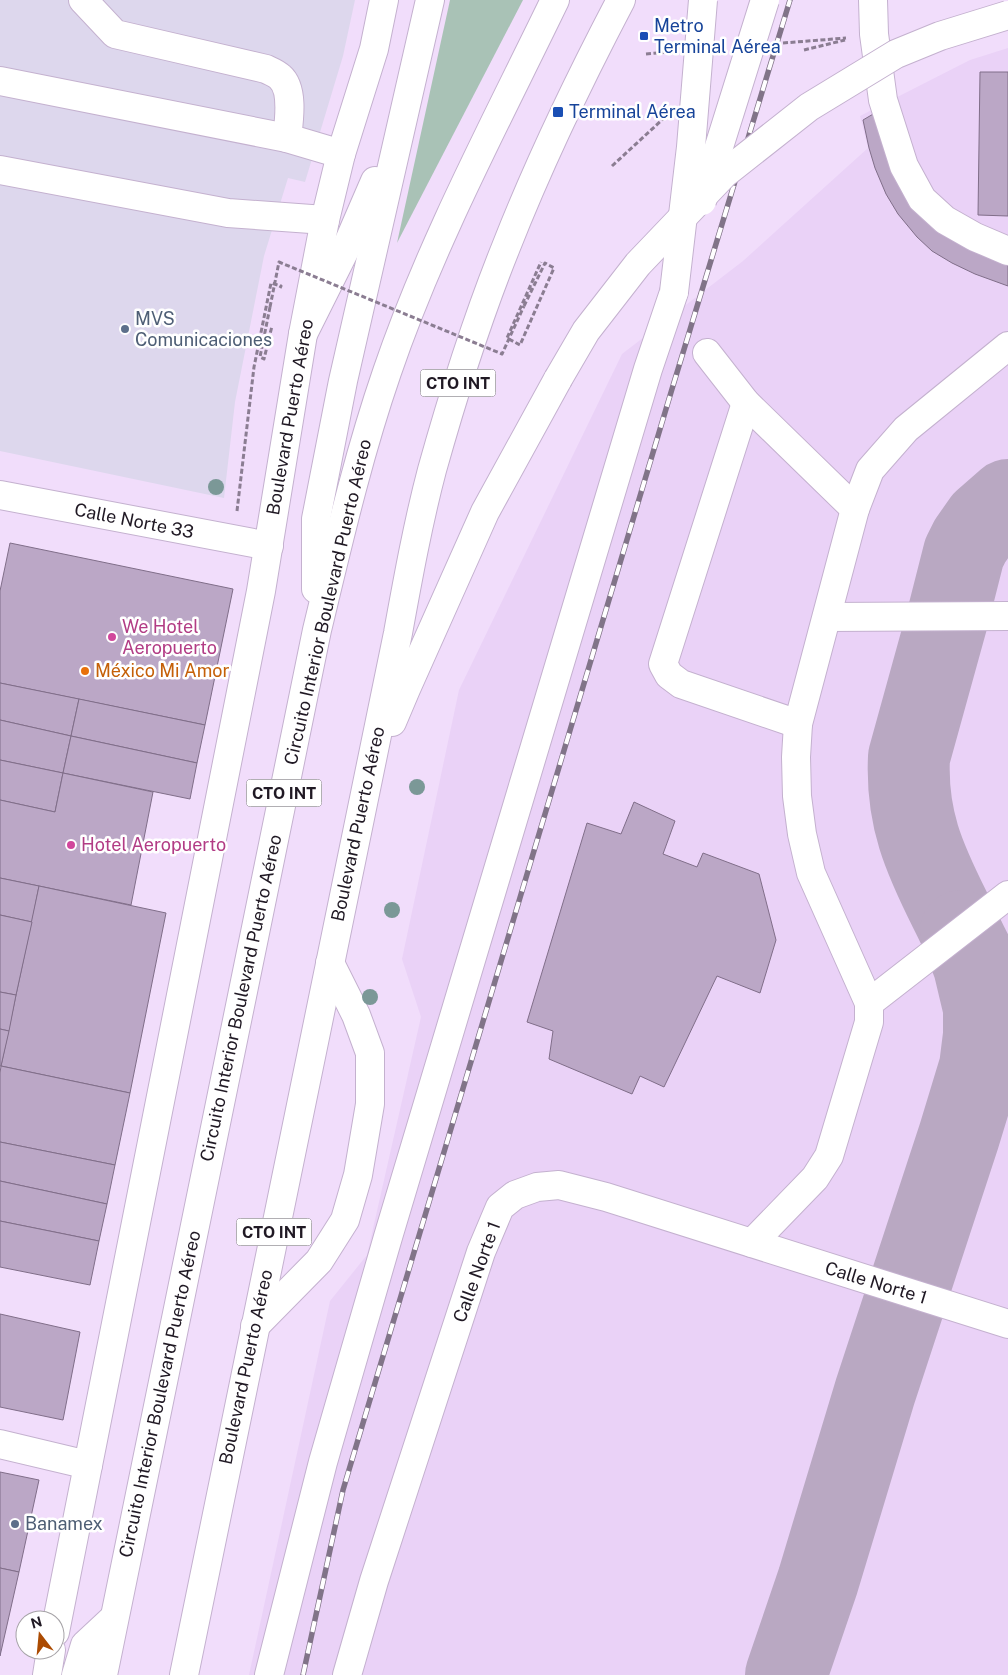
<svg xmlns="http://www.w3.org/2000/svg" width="1008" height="1675" font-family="'Public Sans',sans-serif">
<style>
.commercial{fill:#ddd7ed}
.built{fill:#ead2f7}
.green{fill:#a9c2b6}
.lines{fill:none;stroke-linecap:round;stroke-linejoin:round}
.taxiway{stroke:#b9a8c2;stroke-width:82}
.building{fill:#bba7c6;stroke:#806e89}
.minor-casing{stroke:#c4b1cf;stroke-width:30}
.major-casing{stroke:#c4b1cf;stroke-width:30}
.highway-casing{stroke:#c4b1cf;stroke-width:30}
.path{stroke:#8b7d92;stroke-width:3;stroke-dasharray:5 2.5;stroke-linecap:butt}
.minor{stroke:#fff;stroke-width:28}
.major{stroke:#fff;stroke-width:28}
.highway{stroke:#fff;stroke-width:28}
.rail-casing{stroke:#817488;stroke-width:5.5}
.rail{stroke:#fff;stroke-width:4;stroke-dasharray:11;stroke-linecap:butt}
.minor-bridge-casing{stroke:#c4b1cf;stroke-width:30;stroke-linecap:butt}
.highway-bridge-casing{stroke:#c4b1cf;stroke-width:30;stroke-linecap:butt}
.path-bridge{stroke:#8b7d92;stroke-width:3;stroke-dasharray:5 2.5;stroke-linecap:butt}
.minor-bridge{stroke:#fff;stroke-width:28}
.highway-bridge{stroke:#fff;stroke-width:28}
.tree{fill:#7b9897}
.transit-dot{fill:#1a4fb4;stroke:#fff;stroke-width:2}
.service-dot{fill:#5c6f8a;stroke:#fff;stroke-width:2}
.hotel-dot{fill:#d1479c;stroke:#fff;stroke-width:2}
.food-dot{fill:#e8710a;stroke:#fff;stroke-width:2}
.labels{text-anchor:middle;stroke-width:5;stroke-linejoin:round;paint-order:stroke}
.shield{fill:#fff;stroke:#635e66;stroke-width:1}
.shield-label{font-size:16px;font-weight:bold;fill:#201924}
.transit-label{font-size:18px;fill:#164399;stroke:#fff;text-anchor:start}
.service-label{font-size:18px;fill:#4e5e75;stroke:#fff;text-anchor:start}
.street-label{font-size:18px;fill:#201924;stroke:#fff}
.hotel-label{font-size:18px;fill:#b23c85;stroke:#fff;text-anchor:start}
.food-label{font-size:18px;fill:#c56008;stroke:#fff;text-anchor:start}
</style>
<rect width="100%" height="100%" fill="#f1ddfb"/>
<polygon class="commercial" points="0,0 355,0 343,56 305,182 288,178 264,256 235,402 224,498 0,451"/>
<polygon class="built" points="1008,48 1008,1675 249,1675 330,1301 367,1255 421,1017 402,959 459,690 622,354 743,261 868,148 860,116 970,60"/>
<polygon class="green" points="450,0 523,0 397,243"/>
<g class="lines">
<g class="taxiway">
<path d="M 987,982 C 974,959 962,934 950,910 C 924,858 906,818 909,757 L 948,616 L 964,553 L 970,541 L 984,521 L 1008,500"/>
<polyline points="786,1675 818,1581 875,1392 959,1136 980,1067 984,1035 984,1008 974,966 961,931"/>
</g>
</g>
<g class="building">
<polygon points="980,72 1008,72 1008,216 978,215"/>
<polygon points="880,110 963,246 987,257 1008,265 1008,286 975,274 952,263 932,251 917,237 898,214 886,194 875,168 869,148 863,120"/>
<polygon points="10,543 233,589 205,725 0,683 0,591"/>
<polygon points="0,683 79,699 71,736 0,720"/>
<polygon points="79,699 205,725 197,763 71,736"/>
<polygon points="0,720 71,736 63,773 0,760"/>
<polygon points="71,736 197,763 190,799 63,773"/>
<polygon points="0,760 63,773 55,812 0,800"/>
<polygon points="63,773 153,792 131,905 0,878 0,800 55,812"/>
<polygon points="634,802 675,821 663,854 697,867 703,853 759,874 776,940 760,993 717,976 664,1087 640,1076 632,1094 549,1059 553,1031 527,1022 587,823 621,834"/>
<polygon points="0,878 39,886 32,922 0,915"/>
<polygon points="39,886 166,913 130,1093 1,1066"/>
<polygon points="0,915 32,922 16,995 0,992"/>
<polygon points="0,992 16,995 9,1031 0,1029"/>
<polygon points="0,1029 9,1031 1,1066 0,1066"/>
<polygon points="1,1066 130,1093 115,1165 0,1142 0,1073"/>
<polygon points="0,1142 115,1165 107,1204 0,1181"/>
<polygon points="0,1181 107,1204 99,1241 0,1221"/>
<polygon points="0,1221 99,1241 90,1285 0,1267"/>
<polygon points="0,1314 80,1332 63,1420 0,1407"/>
<polygon points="0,1472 39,1480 19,1572 0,1568"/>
<polygon points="0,1568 19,1572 0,1656"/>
</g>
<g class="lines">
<g class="minor-casing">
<g id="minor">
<path d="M 83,0 L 115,34 L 266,69 C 270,71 276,73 280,77 C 294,89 289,121 287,138 L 341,154"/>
<polyline points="873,0 874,34 883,100 904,166 922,199 945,220 975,237 1008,251"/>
<polyline points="0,81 287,138"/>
<polyline points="0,170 228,213 325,220"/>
<polyline points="707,353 746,403 855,509"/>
<polyline points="746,403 663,664 669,675 681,684 798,724"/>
<polyline points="0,495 269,546"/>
<polyline points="827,617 1008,616"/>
<polyline points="869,1003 1008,895"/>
<polyline points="752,1243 815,1178 829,1156 869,1022 869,1003 811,873 802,834 797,796 796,757 798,724 855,509 870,470 906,429 1008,346"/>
<polyline points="255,1326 319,1261 345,1220 358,1175 370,1104 370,1053 356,1015 330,963"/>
<polyline points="0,1444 88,1465"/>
<polyline points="269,1675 323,1462 388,1237 648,369 674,292"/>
<polyline points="347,1675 374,1581 481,1252 500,1207 515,1195 537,1187 559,1185 606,1197 1008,1324"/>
</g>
</g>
<g class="major-casing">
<g id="major">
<polyline points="55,1632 261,591 303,334 325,220 341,154 374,49 384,0"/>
<polyline points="47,1675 51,1650"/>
</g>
</g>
<g class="highway-casing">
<g id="highway">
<polyline points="303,334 346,248 375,181"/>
<polyline points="316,589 316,519 343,381 430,0"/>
<polyline points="392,722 406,689 485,512 558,379"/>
<polyline points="76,1675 85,1645 114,1618"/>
<path d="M 103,1675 L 317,630 C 338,543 358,456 387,372 C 431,243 496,122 555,0"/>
<path d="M 184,1675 L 398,633 C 408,578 418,523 432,470 C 453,395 477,319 506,247 C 539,163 579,80 621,0"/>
</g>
</g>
<g class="path">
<polyline points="783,43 846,38"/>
<polyline points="804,50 845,40"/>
<polyline points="646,54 669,52"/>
<polyline points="612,166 663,119"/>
<polyline points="524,306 545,263 554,268 520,345 507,338 541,262"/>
<polyline points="270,307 260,357 264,359 272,326"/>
<polyline points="237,511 254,367 271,283 281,286 280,288"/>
</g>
<use href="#minor" class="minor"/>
<use href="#major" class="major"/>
<use href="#highway" class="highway"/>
<g class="rail-casing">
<polyline id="rail" points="303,1675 343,1490 672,389 790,0"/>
</g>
<use href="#rail" class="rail"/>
<g class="minor-bridge-casing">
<polyline id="minor-bridge" points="702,201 765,0"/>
</g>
<g class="highway-bridge-casing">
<g id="highway-bridge">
<polyline points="674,292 691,147 703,0"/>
<polyline points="558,379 586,331 638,264 724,174 809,107 896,54 940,36 1008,15"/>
</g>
</g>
<polyline class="path-bridge" points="270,307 279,262 502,354 524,306"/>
<use href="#minor-bridge" class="minor-bridge"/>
<use href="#highway-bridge" class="highway-bridge"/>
</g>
<g class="tree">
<circle cx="216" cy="487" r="8"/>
<circle cx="417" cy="787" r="8"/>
<circle cx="392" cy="910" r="8"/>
<circle cx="370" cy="997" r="8"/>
</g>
<g class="transit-dot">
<rect x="639" y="31" width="10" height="10" rx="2.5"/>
<rect x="552" y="106" width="12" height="12" rx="2.5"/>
</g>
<g class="service-dot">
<circle cx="125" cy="329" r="5"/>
<circle cx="15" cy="1524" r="5"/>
</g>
<g class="hotel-dot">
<circle cx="112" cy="637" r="5"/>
<circle cx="71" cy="845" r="5"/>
</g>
<circle class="food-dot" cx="85" cy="671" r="5"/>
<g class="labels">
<g class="shield">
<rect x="420.5" y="369.5" width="75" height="27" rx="4"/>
<rect x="246.5" y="779.5" width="75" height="27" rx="4"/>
<rect x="236.5" y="1218.5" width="75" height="27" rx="4"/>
</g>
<g class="shield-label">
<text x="458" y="389">CTO INT</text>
<text x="284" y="799">CTO INT</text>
<text x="274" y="1238">CTO INT</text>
</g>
<g class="transit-label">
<text x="654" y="32">Metro<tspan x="654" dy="21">Terminal Aérea</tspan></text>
<text x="569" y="118">Terminal Aérea</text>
</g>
<g class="service-label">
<text x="135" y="325">MVS<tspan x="135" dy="21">Comunicaciones</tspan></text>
<text x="25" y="1530">Banamex</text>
</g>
<g class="street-label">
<text transform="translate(290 417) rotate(-80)" y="6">Boulevard Puerto Aéreo</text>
<text transform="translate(134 521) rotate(11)" y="6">Calle Norte 33</text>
<text transform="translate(328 602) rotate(-77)" y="6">Circuito Interior Boulevard Puerto Aéreo</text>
<text transform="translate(358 824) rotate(-78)" y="6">Boulevard Puerto Aéreo</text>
<text transform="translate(241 998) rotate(-78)" y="6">Circuito Interior Boulevard Puerto Aéreo</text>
<text transform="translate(477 1272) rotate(-70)" y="6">Calle Norte 1</text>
<text transform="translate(876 1283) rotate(17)" y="6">Calle Norte 1</text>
<text transform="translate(246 1367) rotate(-78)" y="6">Boulevard Puerto Aéreo</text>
<text transform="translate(160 1394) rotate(-78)" y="6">Circuito Interior Boulevard Puerto Aéreo</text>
</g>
<g class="hotel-label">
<text x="122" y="633">We Hotel<tspan x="122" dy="21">Aeropuerto</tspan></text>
<text x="81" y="851">Hotel Aeropuerto</text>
</g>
<g class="food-label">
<text x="95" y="677">México Mi Amor</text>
</g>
</g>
<g transform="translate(40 1635) rotate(344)"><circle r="24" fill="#ffffff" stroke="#a6a3a7"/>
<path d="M0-4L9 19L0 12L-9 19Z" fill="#ab4b02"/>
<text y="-8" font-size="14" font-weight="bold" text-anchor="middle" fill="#201924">N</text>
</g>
</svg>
